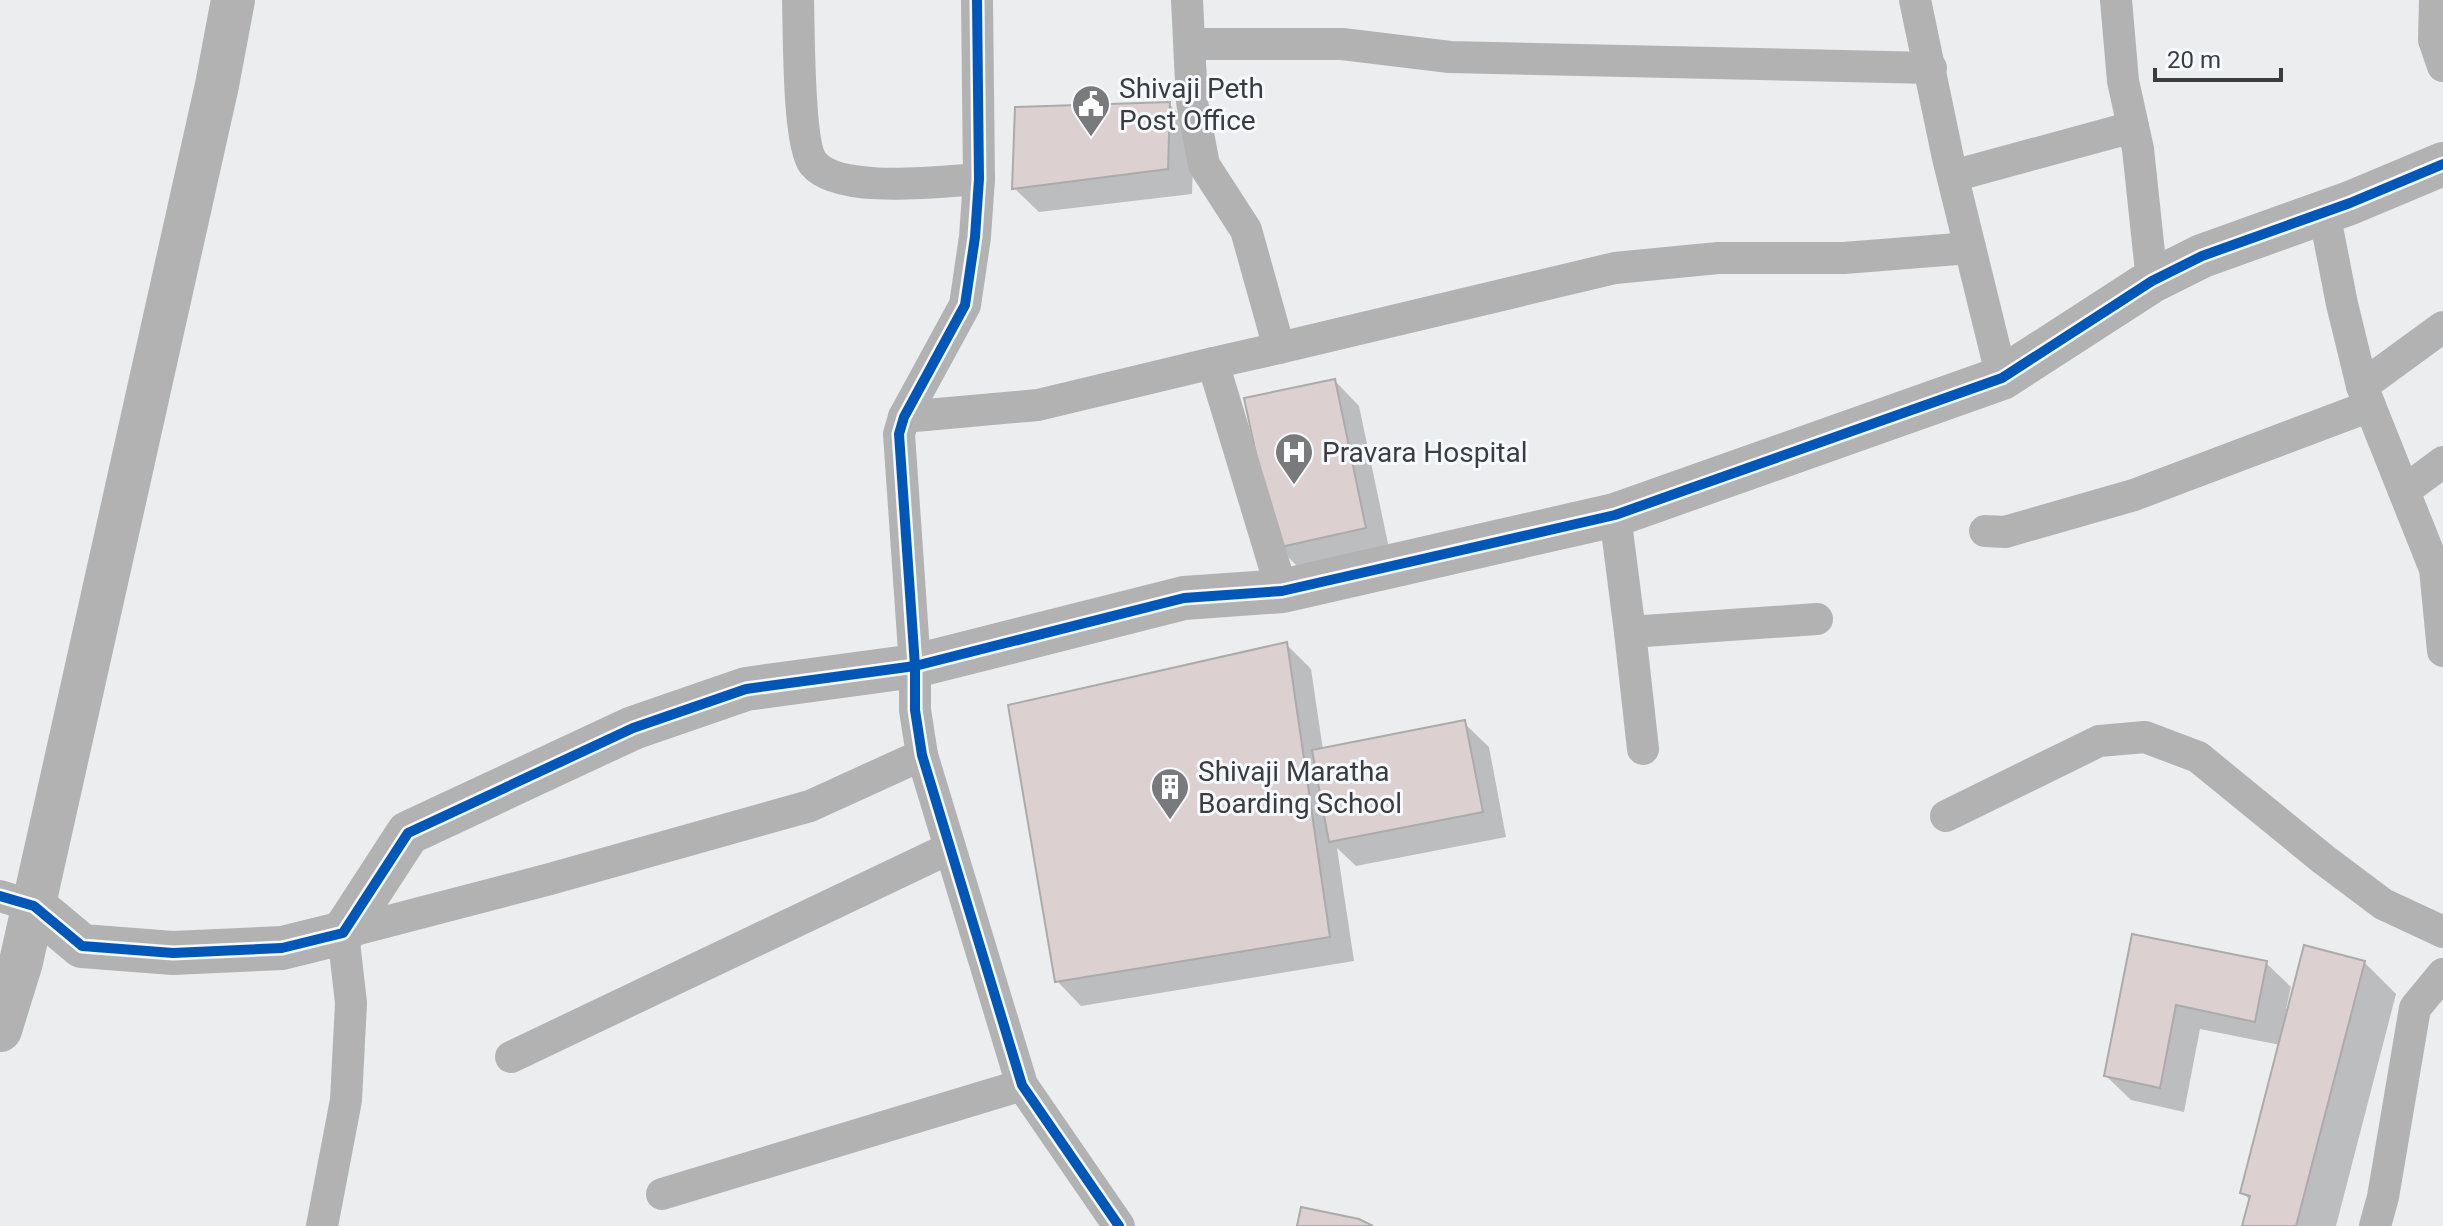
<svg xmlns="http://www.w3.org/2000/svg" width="2443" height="1226" font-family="Roboto,sans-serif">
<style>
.shadow{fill:#0003}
.building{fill:#ddd0d1;stroke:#ababab;stroke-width:2}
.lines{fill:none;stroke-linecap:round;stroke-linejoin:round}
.street{stroke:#b3b2b3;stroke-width:32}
.secondary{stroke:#b2b2b3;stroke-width:44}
.cycleway-casing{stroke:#f6faff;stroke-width:15}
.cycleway{stroke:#0057b8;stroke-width:10}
.labels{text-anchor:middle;stroke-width:6;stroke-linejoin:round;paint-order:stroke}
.poi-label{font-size:28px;fill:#3b3c3e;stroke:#f6faff;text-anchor:start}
</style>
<rect width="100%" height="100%" fill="#ebedef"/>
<g class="shadow">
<polygon points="1169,104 1194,129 1192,194 1039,212 1014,188"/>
<polygon points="1335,381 1359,406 1390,553 1302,571 1278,547"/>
<polygon points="1286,644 1311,669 1323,750 1464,723 1489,747 1506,837 1356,866 1337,848 1354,961 1081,1006 1057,981"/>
<polygon points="2133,936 2266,963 2291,987 2286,1009 2290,1010 2364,962 2396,994 2336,1226 2244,1226 2251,1201 2242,1192 2280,1045 2200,1029 2184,1112 2131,1100 2106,1076"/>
</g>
<g class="building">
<polygon points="1170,102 1168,169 1012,189 1015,107"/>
<polygon points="1335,379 1366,528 1276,548 1244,398"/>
<polygon points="1287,642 1330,937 1055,982 1008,705"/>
<polygon points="1465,720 1483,812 1329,842 1312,750"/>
<polygon points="2132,934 2267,961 2255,1022 2176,1005 2160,1088 2104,1076"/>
<polygon points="2304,945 2365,961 2296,1226 2242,1226 2250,1196 2240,1193"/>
<polygon points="1301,1207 1359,1219 1373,1226 1297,1226"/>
</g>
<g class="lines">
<g class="street">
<path d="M 798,0 C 799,30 798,144 813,163 C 838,195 942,181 979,179"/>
<polyline points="977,0 979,179 975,237 965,305 904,417 899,434 915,666 915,710 922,755 1022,1085 1119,1226"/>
<polyline points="1187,0 1192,102 1204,165 1246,230 1279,348 1213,363 1282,591"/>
<polyline points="1915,0 1948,158 2002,378"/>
<polyline points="2116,0 2123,81 2138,149 2152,281"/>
<polyline points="2435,0 2434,40 2443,66"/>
<polyline points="1191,44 1342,44 1450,57 1931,68"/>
<polyline points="1953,176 2133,127"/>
<polyline points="2324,212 2342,304 2362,386"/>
<polyline points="2443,327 2362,386 2435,569 2443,651"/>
<polyline points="1279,348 1615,268 1718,258 1844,258 1970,248"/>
<polyline points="904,417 1038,405 1213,363"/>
<polyline points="2404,491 2443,462"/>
<polyline points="1615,515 1630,632 1817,619"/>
<polyline points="1985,531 2005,532 2134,495 2370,406"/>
<polyline points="1630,632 1643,749"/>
<polyline points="1946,816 2099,741 2145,737 2198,757 2323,859 2383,904 2443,932"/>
<polyline points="0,896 34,906"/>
<polyline points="511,1057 950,848"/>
<polyline points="662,1194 1022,1085"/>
<polyline points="322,1226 346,1100 351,1003 343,933 550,879 810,806 922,755"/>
<polyline points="2375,1226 2383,1197 2415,1008 2443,974"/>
</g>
<g class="secondary">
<polyline points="34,906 82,946 173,953 282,948 343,933 408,833 633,728 746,689 915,666 1184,598 1282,591 1615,515 2002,378 2152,281 2202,256 2350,203 2443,164"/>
<polyline points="0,1030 21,962 217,85 233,0"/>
</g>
<g class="cycleway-casing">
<g id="cycleway">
<polyline points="977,0 979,179 975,237 965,305 904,417 899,434 915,666 915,710 922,755 1022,1085 1119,1226"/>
<polyline points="0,896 34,906 82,946 173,953 282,948 343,933 408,833 633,728 746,689 915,666 1184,598 1282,591 1615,515 2002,378 2152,281 2202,256 2350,203 2443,164"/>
</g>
</g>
<use href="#cycleway" class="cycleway"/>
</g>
<defs>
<g id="civic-pin" transform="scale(2)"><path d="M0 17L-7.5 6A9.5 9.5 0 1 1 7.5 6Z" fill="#797a7c" stroke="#f6faff"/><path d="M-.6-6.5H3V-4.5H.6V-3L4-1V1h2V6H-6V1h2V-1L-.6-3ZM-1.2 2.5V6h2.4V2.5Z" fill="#fff"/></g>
<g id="hospital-pin" transform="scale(2)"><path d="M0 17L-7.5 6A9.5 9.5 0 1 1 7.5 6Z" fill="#797a7c" stroke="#f6faff"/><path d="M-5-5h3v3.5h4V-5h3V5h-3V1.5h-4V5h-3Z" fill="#fff"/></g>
<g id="building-pin" transform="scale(2)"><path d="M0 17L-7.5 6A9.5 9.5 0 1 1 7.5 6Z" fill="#797a7c" stroke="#f6faff"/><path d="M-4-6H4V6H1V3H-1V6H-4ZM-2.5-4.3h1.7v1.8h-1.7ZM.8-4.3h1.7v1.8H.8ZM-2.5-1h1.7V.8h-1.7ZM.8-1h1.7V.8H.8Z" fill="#fff"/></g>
</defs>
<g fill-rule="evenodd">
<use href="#civic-pin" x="1091" y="104"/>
<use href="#hospital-pin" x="1294" y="452"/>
<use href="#building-pin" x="1170" y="787"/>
</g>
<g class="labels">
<g class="poi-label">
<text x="1119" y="98">Shivaji Peth<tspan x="1119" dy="32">Post Office</tspan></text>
<text x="1322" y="462">Pravara Hospital</text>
<text x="1198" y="781">Shivaji Maratha<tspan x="1198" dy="32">Boarding School</tspan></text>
</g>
</g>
<path d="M2155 68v12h126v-12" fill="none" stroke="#3b3c3e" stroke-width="4"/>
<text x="2167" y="68" font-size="24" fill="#3b3c3e" stroke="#f6faff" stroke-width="6" paint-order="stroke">20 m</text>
</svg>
